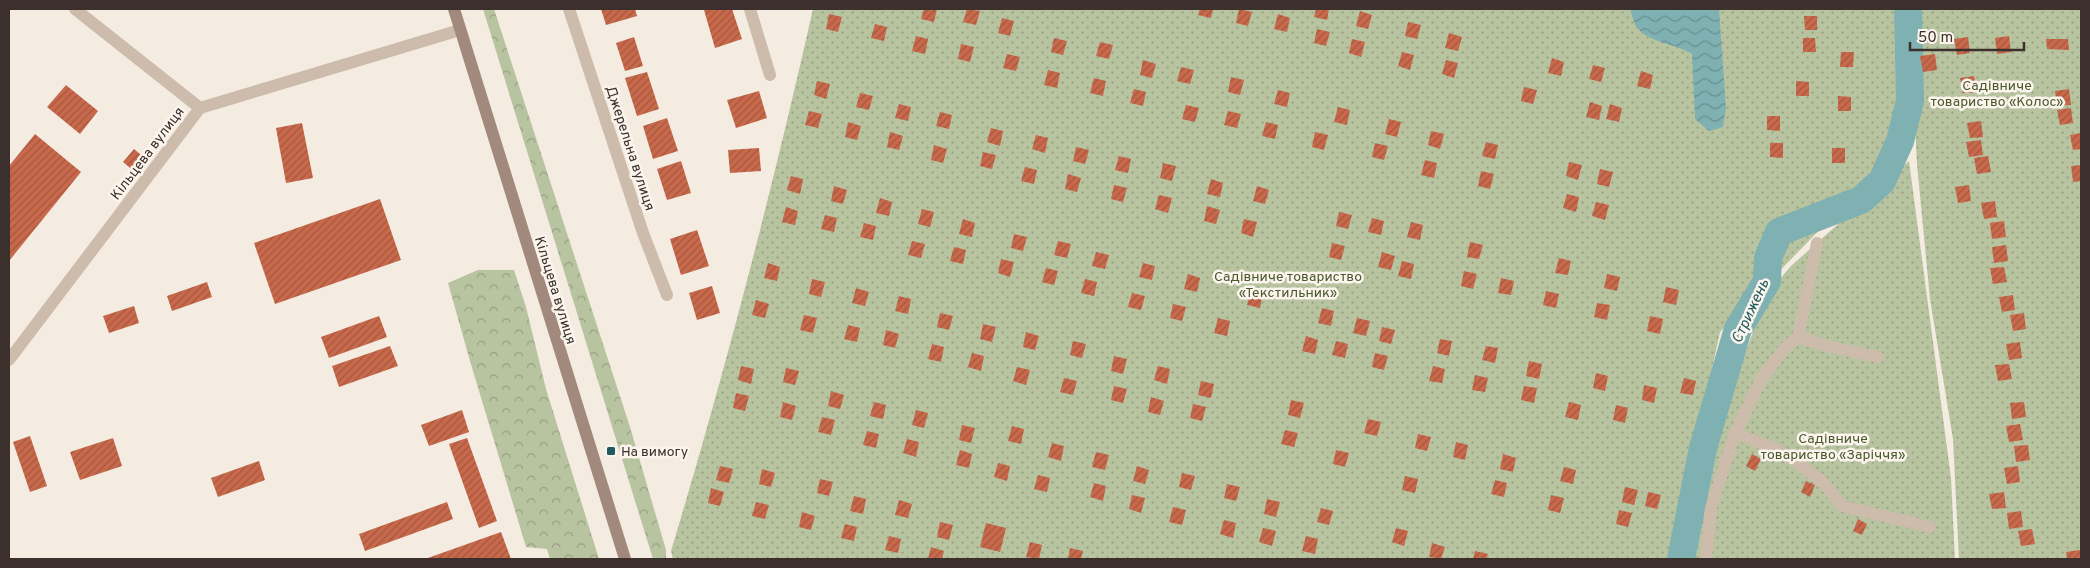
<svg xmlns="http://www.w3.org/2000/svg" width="2090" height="568" font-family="Overpass,sans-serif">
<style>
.forest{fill:url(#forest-crowns)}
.garden{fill:url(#garden-dots)}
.water{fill:url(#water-waves)}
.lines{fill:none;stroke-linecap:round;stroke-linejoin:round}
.river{stroke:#7fb0b2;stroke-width:28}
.building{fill:url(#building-hatch)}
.minor{stroke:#cdbbac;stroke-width:12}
.secondary{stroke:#a18a7d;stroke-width:12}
.poi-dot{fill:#1f5a5e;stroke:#fbf5ee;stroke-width:2}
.labels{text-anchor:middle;stroke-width:5;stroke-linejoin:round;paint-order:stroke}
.park-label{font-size:14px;fill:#4a5a2e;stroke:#fbf5ee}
.street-label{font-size:14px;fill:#3b302b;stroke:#fbf5ee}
.poi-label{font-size:14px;fill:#3b302b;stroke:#fbf5ee;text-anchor:start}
.water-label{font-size:15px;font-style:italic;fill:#1f5a5e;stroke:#fbf5ee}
</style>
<defs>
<pattern id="forest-crowns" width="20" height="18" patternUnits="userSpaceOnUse" patternTransform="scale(1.25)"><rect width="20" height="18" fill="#b8c4a0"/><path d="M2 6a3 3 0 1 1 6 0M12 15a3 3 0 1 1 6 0" fill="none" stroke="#97a083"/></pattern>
<pattern id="garden-dots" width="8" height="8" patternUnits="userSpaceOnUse" patternTransform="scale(1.25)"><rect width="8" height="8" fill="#b8c4a0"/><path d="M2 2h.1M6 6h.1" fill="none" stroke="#97a083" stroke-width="1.8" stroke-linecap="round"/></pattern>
<pattern id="water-waves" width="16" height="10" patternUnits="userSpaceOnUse" patternTransform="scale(1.25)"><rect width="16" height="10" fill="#7fb0b2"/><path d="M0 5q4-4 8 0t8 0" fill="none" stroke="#699091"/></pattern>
<pattern id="building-hatch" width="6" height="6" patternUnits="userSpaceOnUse" patternTransform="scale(1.25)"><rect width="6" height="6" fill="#c8694b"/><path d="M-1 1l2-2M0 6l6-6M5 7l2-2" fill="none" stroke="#a4573f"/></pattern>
</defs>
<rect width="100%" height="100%" fill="#f4ebe1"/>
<g class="forest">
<polygon points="483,9 494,9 630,427 666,550 666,559 653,559"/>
<polygon points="478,270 514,270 526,307 546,389 599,559 550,559 547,549 526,547 470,361 448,283"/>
</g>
<g class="garden">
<path d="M 813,9 L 1903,9 L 1904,100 L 1878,170 L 1720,332 L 1670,559 L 673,559 L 671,551 C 725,372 772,191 813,9 Z"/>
<polygon points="1909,9 2081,9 2081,559 1959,559 1953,439 1930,299 1917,164"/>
<polygon points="1909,161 1951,478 1955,559 1690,559 1704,483 1742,362 1767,294 1791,266"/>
</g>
<path class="water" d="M 1630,9 L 1719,9 L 1726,108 L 1723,127 L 1709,131 L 1695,119 L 1692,54 C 1675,43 1652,44 1637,28 C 1634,24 1632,14 1630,9 Z"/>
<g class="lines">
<polyline class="river" points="1681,559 1703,448 1738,329 1767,281 1768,258 1779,232 1861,200 1882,181 1900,141 1910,101 1908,9"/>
</g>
<g class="building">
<polygon points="601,9 635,9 637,16 606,25"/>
<polygon points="707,9 732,9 742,39 715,48 704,10"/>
<polygon points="924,9 937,9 934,22 921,19"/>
<polygon points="967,9 980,11 976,25 963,22"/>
<polygon points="1200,9 1213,9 1211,18 1198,15"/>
<polygon points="1239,9 1252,12 1248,26 1236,23"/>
<polygon points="1316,9 1329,9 1327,20 1314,17"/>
<polygon points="1360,11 1372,15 1368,29 1356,26"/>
<polygon points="829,14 842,17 838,32 826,29"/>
<polygon points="1278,14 1290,18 1287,32 1274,29"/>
<polygon points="1804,16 1817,16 1817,30 1805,30"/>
<polygon points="1002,18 1014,21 1010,36 998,33"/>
<polygon points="1408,22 1421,25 1417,39 1405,36"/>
<polygon points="875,24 887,27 884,41 871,38"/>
<polygon points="1317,29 1330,32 1326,46 1314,43"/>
<polygon points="1449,33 1462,37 1458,51 1445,48"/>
<polygon points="916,36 928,39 925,54 912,51"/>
<polygon points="2009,36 2011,52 1997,54 1995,38"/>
<polygon points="634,37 643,66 625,71 616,43"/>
<polygon points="1968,37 1970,53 1957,55 1954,39"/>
<polygon points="1054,38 1067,41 1063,55 1051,52"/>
<polygon points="1803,38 1815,38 1816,52 1803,52"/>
<polygon points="1352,39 1365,42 1361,57 1349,53"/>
<polygon points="2046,39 2068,39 2069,50 2047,49"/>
<polygon points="1100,42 1113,45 1109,59 1096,56"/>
<polygon points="961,44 974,47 970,62 958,59"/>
<polygon points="1402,52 1414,55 1410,70 1398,66"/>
<polygon points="1841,52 1854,52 1853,67 1840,67"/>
<polygon points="1007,54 1020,57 1016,71 1003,68"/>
<polygon points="1935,54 1937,70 1923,72 1920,56"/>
<polygon points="1552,58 1564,62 1561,76 1548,73"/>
<polygon points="1143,60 1156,64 1152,78 1140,75"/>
<polygon points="1446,60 1458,63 1454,78 1442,74"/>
<polygon points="1593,65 1605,68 1601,82 1589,79"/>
<polygon points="1181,67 1194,70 1190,84 1177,81"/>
<polygon points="1048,70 1060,73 1057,88 1044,85"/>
<polygon points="1641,71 1653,75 1650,89 1637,86"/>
<polygon points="647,72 659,109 637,116 625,78"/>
<polygon points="1974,76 1977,92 1963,93 1960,78"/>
<polygon points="1231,77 1244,80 1240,95 1228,92"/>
<polygon points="1094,78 1106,81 1103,96 1090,93"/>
<polygon points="817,81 830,84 826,99 814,95"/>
<polygon points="1796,81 1809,82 1809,96 1796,96"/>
<polygon points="66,85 98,111 80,134 47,107"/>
<polygon points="1524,87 1537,90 1533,104 1521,101"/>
<polygon points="1134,89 1146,92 1143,106 1130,103"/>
<polygon points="2069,89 2071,105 2057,106 2055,91"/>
<polygon points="1278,90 1290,93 1287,107 1274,104"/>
<polygon points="759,91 767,118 736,128 727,100"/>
<polygon points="860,93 873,96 869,110 856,107"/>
<polygon points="1838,96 1851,97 1851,111 1838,111"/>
<polygon points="1590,102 1602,106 1599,120 1586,117"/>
<polygon points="899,104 911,107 908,121 895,118"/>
<polygon points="1610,104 1622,108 1619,122 1606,119"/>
<polygon points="1186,105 1199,108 1195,122 1182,119"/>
<polygon points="1338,107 1350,110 1347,125 1334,122"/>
<polygon points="2071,108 2073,123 2060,125 2057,110"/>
<polygon points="809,111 822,114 818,128 805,125"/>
<polygon points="1228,111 1241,114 1237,128 1224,125"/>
<polygon points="940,112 952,115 949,129 936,126"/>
<polygon points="1767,116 1780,116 1780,131 1767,130"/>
<polygon points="667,118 678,151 653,159 643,126"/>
<polygon points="1389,119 1401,122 1397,137 1385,134"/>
<polygon points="1981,121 1983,137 1970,138 1967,123"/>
<polygon points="848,122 861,126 857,140 845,137"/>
<polygon points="1266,122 1278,125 1275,139 1262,136"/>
<polygon points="302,123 313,178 286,183 276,128"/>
<polygon points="991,128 1003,131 1000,146 987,142"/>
<polygon points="1431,131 1444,134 1440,149 1428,145"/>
<polygon points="890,132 903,136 899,150 887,147"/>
<polygon points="1315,132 1328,135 1324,150 1312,147"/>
<polygon points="2081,133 2081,149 2073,150 2070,135"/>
<polygon points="35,134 81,172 9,261 9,166"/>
<polygon points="1036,135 1048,138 1045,153 1032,149"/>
<polygon points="1981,140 1983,155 1969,157 1966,142"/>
<polygon points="1486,142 1498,145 1495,159 1482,156"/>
<polygon points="1375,143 1388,146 1384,160 1372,157"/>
<polygon points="1770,143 1783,143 1783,158 1770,157"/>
<polygon points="934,145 947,149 943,163 931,160"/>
<polygon points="1076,147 1089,150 1085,164 1073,161"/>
<polygon points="759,148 761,171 730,173 728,150"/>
<rect x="1832" y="148" width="13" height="15"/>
<polygon points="134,149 146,159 135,172 123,162"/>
<polygon points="983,152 996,155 992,169 980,166"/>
<polygon points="1119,156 1131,159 1128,173 1115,170"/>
<polygon points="1988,156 1991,172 1977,174 1974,158"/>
<polygon points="1425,160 1437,163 1434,178 1421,175"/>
<polygon points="681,161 691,193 667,200 657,169"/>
<polygon points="1569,162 1582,165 1578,180 1566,176"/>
<polygon points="1163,163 1176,166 1172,181 1160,178"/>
<polygon points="2081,165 2081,181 2073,182 2071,166"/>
<polygon points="1025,167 1037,170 1034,184 1021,181"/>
<polygon points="1600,169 1613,172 1609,187 1597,184"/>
<polygon points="1481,171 1494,174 1490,189 1478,186"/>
<polygon points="1068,174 1081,178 1077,192 1065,189"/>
<polygon points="791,176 803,179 800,194 787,190"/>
<polygon points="1211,179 1223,183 1220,197 1207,194"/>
<polygon points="1114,185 1127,188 1123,202 1111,199"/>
<polygon points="1969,185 1971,201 1958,203 1955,187"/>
<polygon points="834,186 847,190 843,204 831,201"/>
<polygon points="1257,186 1269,190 1265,204 1253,201"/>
<polygon points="1567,194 1579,197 1576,212 1563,208"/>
<polygon points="1159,195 1172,198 1168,213 1155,209"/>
<polygon points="880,198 892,202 889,216 876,213"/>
<polygon points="380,199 401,260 275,304 254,243"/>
<polygon points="1995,201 1997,217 1984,219 1981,203"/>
<polygon points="1596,202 1609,205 1605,220 1592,216"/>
<polygon points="1207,206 1220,210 1216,224 1204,221"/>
<polygon points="786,207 798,211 795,225 782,222"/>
<polygon points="922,209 934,212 930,227 918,224"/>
<polygon points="1339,212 1352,215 1348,229 1336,226"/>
<polygon points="825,215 837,218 834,232 821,229"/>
<polygon points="1372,218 1384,221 1381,235 1368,232"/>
<polygon points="963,219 975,223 972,237 959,234"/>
<polygon points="1244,219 1257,222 1253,237 1241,233"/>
<polygon points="2004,221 2006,237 1992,239 1990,223"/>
<polygon points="1411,222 1423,225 1420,240 1407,237"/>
<polygon points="864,223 876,226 873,240 860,237"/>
<polygon points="697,230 709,266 681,275 670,239"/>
<polygon points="1014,234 1027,237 1023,251 1011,248"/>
<polygon points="912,241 925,244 921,258 908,255"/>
<polygon points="1058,241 1071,244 1067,258 1054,255"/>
<polygon points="1470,242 1483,245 1479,259 1467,257"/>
<polygon points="1332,243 1345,246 1341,260 1329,257"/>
<polygon points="2006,245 2008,261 1994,263 1992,247"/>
<polygon points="954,247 966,250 963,264 950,261"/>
<polygon points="1096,252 1109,255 1105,269 1092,266"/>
<polygon points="1382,252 1395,256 1391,270 1378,267"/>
<polygon points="1559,258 1571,261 1568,275 1555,273"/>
<polygon points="1001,259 1014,262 1010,277 998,273"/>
<polygon points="1402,261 1414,264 1411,279 1398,276"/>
<polygon points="768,263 780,267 777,281 764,278"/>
<polygon points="1143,263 1155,266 1152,280 1139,277"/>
<polygon points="2004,267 2007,282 1993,284 1990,268"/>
<polygon points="1046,268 1058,271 1054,285 1042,282"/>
<polygon points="1464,271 1477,274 1473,289 1461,286"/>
<polygon points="1188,274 1200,278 1197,292 1184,289"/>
<polygon points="1607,274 1620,277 1617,291 1604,288"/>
<polygon points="1501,278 1514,281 1511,295 1498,293"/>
<polygon points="812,279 825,282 821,297 809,294"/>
<polygon points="1085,279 1097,282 1094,296 1081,293"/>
<polygon points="207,282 212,297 172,311 167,296"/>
<polygon points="712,286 720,313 697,320 689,293"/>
<polygon points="1666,287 1679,290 1676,305 1663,302"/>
<polygon points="856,288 869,292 865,306 852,303"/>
<polygon points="1251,290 1263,293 1260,308 1247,305"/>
<polygon points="1546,291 1559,294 1556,308 1543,305"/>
<polygon points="1132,293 1145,296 1141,310 1128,307"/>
<polygon points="2013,295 2015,310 2002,312 1999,297"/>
<polygon points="899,296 911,299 908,314 895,311"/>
<polygon points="756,300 769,304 765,318 752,315"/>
<polygon points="1597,303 1610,305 1607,320 1594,317"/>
<polygon points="1173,304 1186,307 1182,321 1170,318"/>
<polygon points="134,306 139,323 109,333 103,316"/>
<polygon points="1322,308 1334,311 1331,326 1318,323"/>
<polygon points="940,313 953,316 949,330 937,327"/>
<polygon points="2024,313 2026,329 2013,331 2010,315"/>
<polygon points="804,315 817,318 813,333 800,330"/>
<polygon points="379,316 387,337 329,358 321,337"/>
<polygon points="1650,316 1663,319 1660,334 1647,331"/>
<polygon points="1218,318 1230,321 1227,336 1214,333"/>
<polygon points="1357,318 1370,321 1366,336 1353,333"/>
<polygon points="983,324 996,327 992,342 980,339"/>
<polygon points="848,325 860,328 857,342 844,339"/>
<polygon points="1382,327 1395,330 1391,344 1379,341"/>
<polygon points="886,330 899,334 895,348 883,345"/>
<polygon points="1026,332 1039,336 1035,350 1023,347"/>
<polygon points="1306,336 1318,340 1315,354 1302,351"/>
<polygon points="1440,339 1452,341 1449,356 1437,353"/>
<polygon points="1073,341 1086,344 1082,358 1070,355"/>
<polygon points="1336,341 1348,344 1345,358 1332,355"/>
<polygon points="2020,342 2022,358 2009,360 2006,344"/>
<polygon points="932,344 944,347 941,362 928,359"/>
<polygon points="390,346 398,366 339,387 332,366"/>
<polygon points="1486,346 1498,348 1495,363 1482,360"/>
<polygon points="972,353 984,356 981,371 968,367"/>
<polygon points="1375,353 1388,356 1384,370 1372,367"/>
<polygon points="1114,356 1127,359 1123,374 1111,371"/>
<polygon points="1529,361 1542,364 1539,379 1526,376"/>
<polygon points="2009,364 2012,379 1998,381 1995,365"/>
<polygon points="741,366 754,369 751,384 738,380"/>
<polygon points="1158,366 1170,369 1167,384 1154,380"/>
<polygon points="1433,366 1445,369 1442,383 1429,381"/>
<polygon points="1017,367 1030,370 1026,385 1013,381"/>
<polygon points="786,368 799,371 795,385 783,382"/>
<polygon points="1596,373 1608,376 1605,391 1593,388"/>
<polygon points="1475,375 1488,378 1485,392 1472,390"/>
<polygon points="1064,378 1077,381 1073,395 1060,392"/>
<polygon points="1684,378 1696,381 1693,395 1680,393"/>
<polygon points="1201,381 1214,384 1211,398 1198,395"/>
<polygon points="1644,385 1657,388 1654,403 1642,400"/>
<polygon points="1114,386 1127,389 1123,403 1111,400"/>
<polygon points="1524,386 1537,388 1534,403 1521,400"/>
<polygon points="831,391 844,395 840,409 828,406"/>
<polygon points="736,393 749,396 745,411 733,408"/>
<polygon points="1151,397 1164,401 1160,415 1148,412"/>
<polygon points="1291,400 1304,403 1300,418 1288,415"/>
<polygon points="783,402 796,406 792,420 780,417"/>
<polygon points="874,402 886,405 883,419 870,416"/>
<polygon points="1569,402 1581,405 1578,420 1565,417"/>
<polygon points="2024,402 2026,417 2012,419 2010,403"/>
<polygon points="1193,404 1206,407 1202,421 1190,418"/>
<polygon points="1616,405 1628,408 1625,423 1613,420"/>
<polygon points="462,410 469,432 429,446 421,425"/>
<polygon points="916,410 928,413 924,428 912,425"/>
<polygon points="822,417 835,420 831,435 818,432"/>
<polygon points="1368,419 1381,422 1377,436 1364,433"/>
<polygon points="2020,424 2023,440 2009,442 2006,426"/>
<polygon points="962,425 975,428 971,443 959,440"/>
<polygon points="1012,426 1024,429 1021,444 1008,441"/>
<polygon points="1285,430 1298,433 1294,447 1281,444"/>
<polygon points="867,431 879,434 876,448 863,445"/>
<polygon points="1418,434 1431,437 1427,451 1415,448"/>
<polygon points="30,436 47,486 30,492 13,442"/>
<polygon points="113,438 122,466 80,480 70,452"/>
<polygon points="467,438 497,521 479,528 449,444"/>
<polygon points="907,439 919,442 916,457 903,453"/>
<polygon points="1456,442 1468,445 1465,460 1453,457"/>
<polygon points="1052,443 1064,446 1061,461 1048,457"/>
<polygon points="2028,445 2030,460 2016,462 2014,446"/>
<polygon points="960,450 972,454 969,468 956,465"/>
<polygon points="1336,450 1349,453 1345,467 1333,464"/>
<polygon points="1096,452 1109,455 1105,470 1092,467"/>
<polygon points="1503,454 1516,458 1513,472 1500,469"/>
<polygon points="1752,454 1761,459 1755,471 1746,466"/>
<polygon points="259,461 265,480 218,497 211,478"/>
<polygon points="998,463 1010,466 1007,481 994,477"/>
<polygon points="720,466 733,469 729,483 716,480"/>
<polygon points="1137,466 1149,470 1145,484 1133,481"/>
<polygon points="2018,466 2020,482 2007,484 2004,468"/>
<polygon points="1564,467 1576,470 1573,484 1560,481"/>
<polygon points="762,469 775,473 771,487 759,484"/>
<polygon points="1182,473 1195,476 1191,490 1179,487"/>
<polygon points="1038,475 1050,478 1047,492 1034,489"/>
<polygon points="1405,476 1418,479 1415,493 1402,490"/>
<polygon points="820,479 833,482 829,496 817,493"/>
<polygon points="1495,480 1507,483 1504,497 1491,494"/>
<polygon points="1806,481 1815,485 1810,497 1801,492"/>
<polygon points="1094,483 1106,486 1103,501 1090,497"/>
<polygon points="1227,484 1240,487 1236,501 1224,498"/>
<polygon points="1625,487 1638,490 1634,505 1622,502"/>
<polygon points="711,488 724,492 720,506 708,503"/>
<polygon points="1648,492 1661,495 1657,509 1645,506"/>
<polygon points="2004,492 2006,508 1992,509 1989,494"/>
<polygon points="1132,495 1145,498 1141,513 1129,509"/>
<polygon points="1551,495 1564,498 1560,513 1548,510"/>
<polygon points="854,496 866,499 863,514 850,511"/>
<polygon points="1267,499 1280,502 1276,517 1264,514"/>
<polygon points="899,500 912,504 908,518 895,515"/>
<polygon points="447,502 453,519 365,551 359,534"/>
<polygon points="756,502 769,505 765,519 752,516"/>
<polygon points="1173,507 1186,510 1182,525 1169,522"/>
<polygon points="1321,508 1333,511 1329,525 1317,522"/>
<polygon points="1619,510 1632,513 1628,527 1616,524"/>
<polygon points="2021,511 2023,527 2009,529 2007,513"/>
<polygon points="802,512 815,516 811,530 799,527"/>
<polygon points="1858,519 1867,524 1862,535 1853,531"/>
<polygon points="1224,520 1236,523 1233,538 1220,534"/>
<polygon points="940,522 953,525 949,540 937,537"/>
<polygon points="986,523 1006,528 1000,552 980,547"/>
<polygon points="845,524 857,527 854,541 841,538"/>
<polygon points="1263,528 1276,531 1272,546 1259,542"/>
<polygon points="1396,528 1408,531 1404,546 1392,542"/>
<polygon points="2032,529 2035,544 2021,546 2018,531"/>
<polygon points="501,532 511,559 425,559"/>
<polygon points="889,536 901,539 898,553 885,550"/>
<polygon points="1306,536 1318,539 1315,554 1302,551"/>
<polygon points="1030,542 1042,545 1039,559 1026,557"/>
<polygon points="1432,543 1445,547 1441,559 1429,557"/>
<polygon points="931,547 944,551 942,559 928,559"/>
<polygon points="1070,548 1083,551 1081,559 1068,559"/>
<polygon points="2080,550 2081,559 2067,559 2066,552"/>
<polygon points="1475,551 1488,554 1486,559 1473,559"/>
</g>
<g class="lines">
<g class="minor">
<polyline points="75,9 200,108"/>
<polyline points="569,9 643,233 667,295"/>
<polyline points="750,9 770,75"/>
<polyline points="1798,337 1827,346 1878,357"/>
<polyline points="9,360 200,108 460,30"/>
<polyline points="1735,433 1776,449 1798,463 1824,483 1842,506 1930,527"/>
<polyline points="1706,559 1711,508 1735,433 1762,378 1785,348 1798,337 1817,243"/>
</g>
<polyline class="secondary" points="454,9 625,559"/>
</g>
<rect class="poi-dot" x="606" y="446" width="10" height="10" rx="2.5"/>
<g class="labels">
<g class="park-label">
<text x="1997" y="90">Садівниче<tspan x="1997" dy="16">товариство «Колос»</tspan></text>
<text x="1288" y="281">Садівниче товариство<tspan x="1288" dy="16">«Текстильник»</tspan></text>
<text x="1833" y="443">Садівниче<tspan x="1833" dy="16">товариство «Заріччя»</tspan></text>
</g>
<g class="street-label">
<text transform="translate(631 148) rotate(72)" y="5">Джерельна вулиця</text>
<text transform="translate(147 153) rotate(-53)" y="5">Кільцева вулиця</text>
<text transform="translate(556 290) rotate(73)" y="5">Кільцева вулиця</text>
</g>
<g class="poi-label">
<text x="621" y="456">На вимогу</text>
</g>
<g class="water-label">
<text transform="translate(1750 311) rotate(-65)" y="5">Стрижень</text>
</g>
</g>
<rect width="2090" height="568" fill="none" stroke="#3b302b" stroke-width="20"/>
<path d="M1910 42v8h114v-8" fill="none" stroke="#3b302b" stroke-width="2.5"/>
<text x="1918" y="42" font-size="15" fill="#3b302b" stroke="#fbf5ee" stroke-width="4" paint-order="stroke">50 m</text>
</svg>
